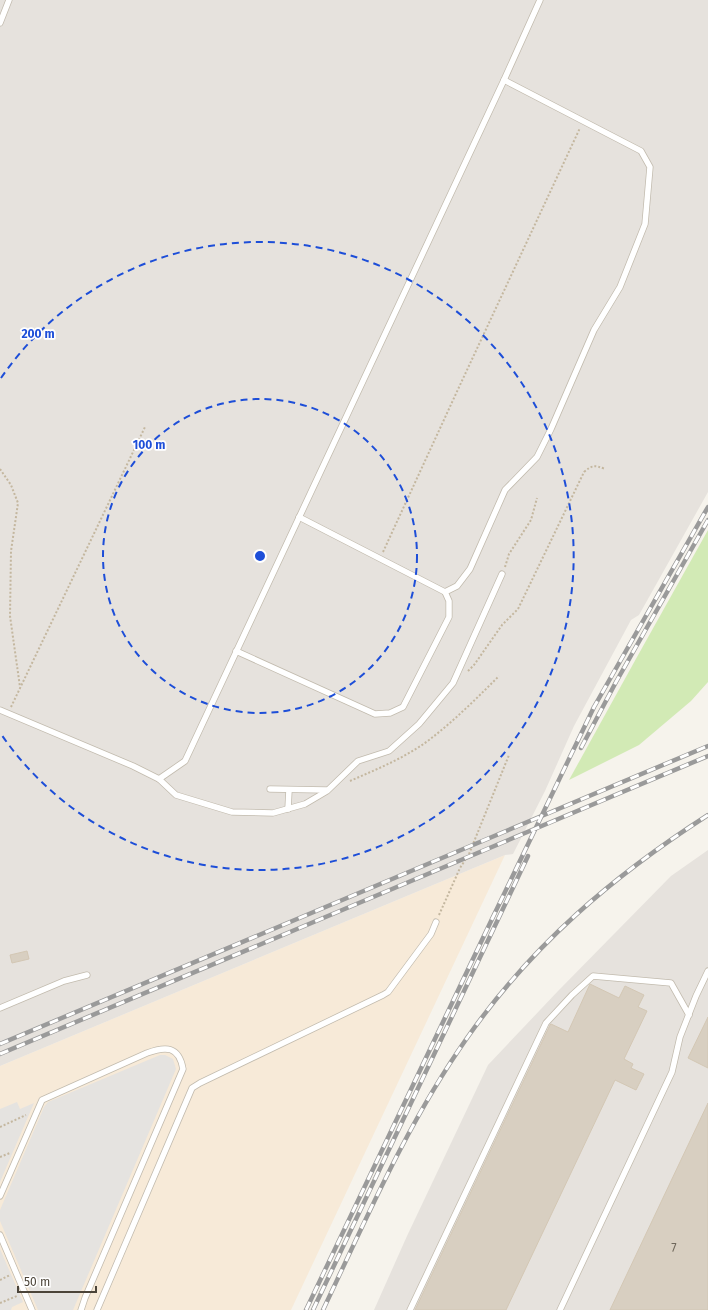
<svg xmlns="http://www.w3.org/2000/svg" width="708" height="1310" font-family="'Fira Sans',sans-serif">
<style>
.commercial{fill:#f7ead8}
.industrial{fill:#e6e2dd}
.green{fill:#d2eab5}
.parking{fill:#e5e3e0}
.building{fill:#d8cfc1;stroke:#d3c7b4}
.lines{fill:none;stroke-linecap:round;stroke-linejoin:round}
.service-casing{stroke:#c2bbae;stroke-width:7}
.path{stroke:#c4b79f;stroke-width:2;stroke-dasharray:2 2;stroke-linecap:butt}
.service{stroke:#fff;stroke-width:5.5}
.rail-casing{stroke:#9a9a9a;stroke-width:4.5}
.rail{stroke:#fff;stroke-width:3;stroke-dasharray:9;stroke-linecap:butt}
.ring{fill:none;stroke:#1d4ed8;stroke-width:2;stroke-dasharray:7 5}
.labels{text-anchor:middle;stroke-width:3.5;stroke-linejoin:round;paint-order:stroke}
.number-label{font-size:12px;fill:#6e675b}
.centre{fill:#1d4ed8;stroke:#fff;stroke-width:2}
.ring-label{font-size:12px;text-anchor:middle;font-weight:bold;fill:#1d4ed8;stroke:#fff;stroke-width:3.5;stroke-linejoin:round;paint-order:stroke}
</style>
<rect width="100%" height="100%" fill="#f6f3ec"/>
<polygon class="commercial" points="505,855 291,1310 0,1310 0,1066"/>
<g class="industrial">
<polygon points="0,0 708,0 708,492 639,615 631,620 574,726 545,791 513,854 505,855 0,1066"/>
<polygon points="708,850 708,1310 374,1310 407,1236 488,1065 558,991 671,876"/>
</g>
<polygon class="green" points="708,530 708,682 691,701 639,745 569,780 637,657"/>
<g class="parking">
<polygon points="160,1055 165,1055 173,1059 176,1069 73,1310 38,1310 0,1221 0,1210 44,1107 48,1102"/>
<polygon points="17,1102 20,1109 34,1103 0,1182 0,1109"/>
<polygon points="0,1249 23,1302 12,1307 11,1310 0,1310"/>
</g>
<g class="building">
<polygon points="27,951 29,959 12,963 10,955"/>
<polygon points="590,984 619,998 625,986 644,995 638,1007 647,1011 624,1059 633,1064 631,1068 644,1074 636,1090 615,1080 506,1310 415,1310 550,1025 551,1024 568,1032"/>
<polygon points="708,1017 708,1068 688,1058"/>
<polygon points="708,1103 708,1310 610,1310 671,1181"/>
</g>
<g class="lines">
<g class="service-casing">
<g id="service">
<polyline points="0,23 9,0"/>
<polyline points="445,592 457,586 470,569 505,490 537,457 551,429 594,330 620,287 645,224 650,167 641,151 504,80"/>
<polyline points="236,651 375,714 390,713 403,707 449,617 449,601 445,592 299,517"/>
<polyline points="0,710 133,766 159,779 185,761 504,80 540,0"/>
<polyline points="159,779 176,795 232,812 273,813 305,804 327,791 358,761 389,751 419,724 453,683 502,574"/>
<polyline points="270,789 326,790"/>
<polyline points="288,809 289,790"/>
<polyline points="0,1008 64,981 87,975"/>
<path d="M 0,1196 L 42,1100 L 147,1053 C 166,1046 179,1046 183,1069 L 85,1298 L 81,1310"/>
<polyline points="0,1235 32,1310"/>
<polyline points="97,1310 192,1088 200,1083 383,995 388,992 431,934 436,922"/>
<polyline points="410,1310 546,1023 572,995 593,976 671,983 689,1015"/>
<polyline points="560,1310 672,1072 680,1037 696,996 708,971"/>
</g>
</g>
<g class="path">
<polyline points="0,469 11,485 18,503 11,551 10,616 20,687"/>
<polyline points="383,552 460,385 580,128"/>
<polyline points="505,567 509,554 531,520 537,498"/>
<path d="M 468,671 L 474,665 L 502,625 L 518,609 L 584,472 C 592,465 595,465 605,469"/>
<polyline points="11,707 145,427"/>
<path d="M 350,781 C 377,769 405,758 429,740 C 454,721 477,698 499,676"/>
<polyline points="439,915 460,868 469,854 509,755"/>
<polyline points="0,1127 26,1115"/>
<polyline points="0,1157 10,1153"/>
<polyline points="0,1280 10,1275"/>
<polyline points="0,1303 17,1296"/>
</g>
<use href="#service" class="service"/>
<g class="rail-casing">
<g id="rail">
<polyline points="581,748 616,682 708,520"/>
<polyline points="0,1044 708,746"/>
<polyline points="0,1054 708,756"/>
<polyline points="306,1310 492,919 594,707 708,507"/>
<polyline points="313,1310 528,856"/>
<path d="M 323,1310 C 367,1217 408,1122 467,1038 C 532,945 613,876 708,815"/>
</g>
</g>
<use href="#rail" class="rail"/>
</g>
<g class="ring">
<circle cx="260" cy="556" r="157"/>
<path d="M1 378A314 314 0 1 1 1 734"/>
</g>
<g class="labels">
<g class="number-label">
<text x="674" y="1252">7</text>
</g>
</g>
<circle cx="260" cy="556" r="6" class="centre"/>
<g class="ring-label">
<text x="38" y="338">200 m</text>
<text x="149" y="449">100 m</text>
</g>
<path d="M18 1286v6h78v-6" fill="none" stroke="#4b4439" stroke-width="2"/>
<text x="24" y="1286" font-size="12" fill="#4b4439" stroke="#ffffff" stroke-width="3" paint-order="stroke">50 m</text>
</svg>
